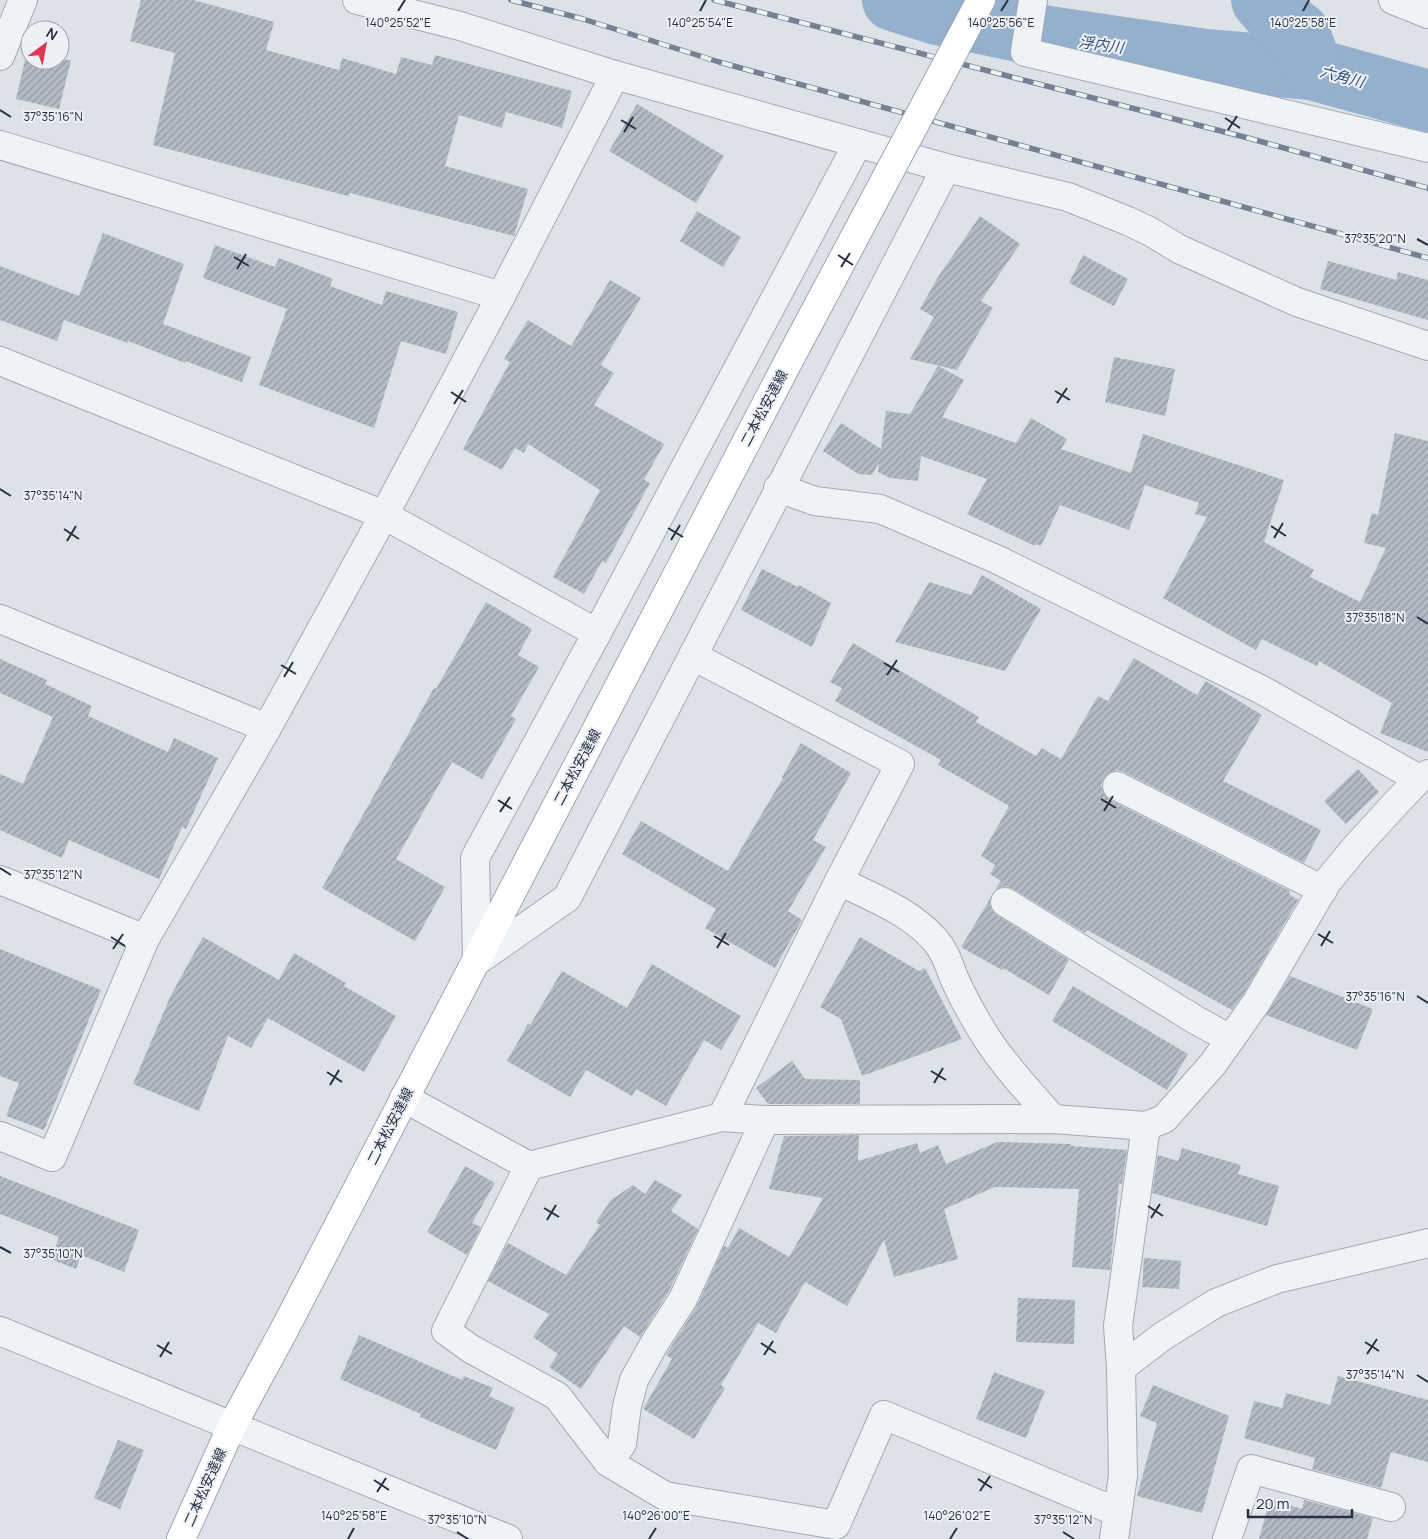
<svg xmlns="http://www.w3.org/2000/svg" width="1428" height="1539" font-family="Manrope,'Noto Sans JP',sans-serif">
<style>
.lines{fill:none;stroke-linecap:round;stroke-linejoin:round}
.river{stroke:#95b0cc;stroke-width:62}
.building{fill:url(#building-hatch)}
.minor-casing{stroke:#a2a9b3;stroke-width:30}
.major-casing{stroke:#9ca6b5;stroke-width:30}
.minor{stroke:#f0f3f6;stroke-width:28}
.major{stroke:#fff;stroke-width:28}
.rail-casing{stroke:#758193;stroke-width:5.5}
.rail{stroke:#edf1f6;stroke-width:4;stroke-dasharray:11;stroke-linecap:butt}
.major-bridge-casing{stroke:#9ca6b5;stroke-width:30;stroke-linecap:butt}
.major-bridge{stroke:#fff;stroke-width:28}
.ticks{fill:none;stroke:#253040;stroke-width:2}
.labels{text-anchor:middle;stroke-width:4;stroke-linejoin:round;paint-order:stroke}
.street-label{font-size:14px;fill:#253040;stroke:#edf1f6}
.water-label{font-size:15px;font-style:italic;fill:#2c4f78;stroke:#edf1f6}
.ticks-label{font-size:12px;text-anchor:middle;fill:#253040;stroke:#edf1f6;stroke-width:4;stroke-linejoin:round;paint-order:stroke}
</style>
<defs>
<pattern id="building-hatch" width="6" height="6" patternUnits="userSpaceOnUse" patternTransform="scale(1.25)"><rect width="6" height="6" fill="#b4bbc6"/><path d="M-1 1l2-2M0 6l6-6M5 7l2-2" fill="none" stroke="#9298a2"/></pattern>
</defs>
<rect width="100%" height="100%" fill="#dde2e9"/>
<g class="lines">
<g class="river">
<polyline points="893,0 937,14 1048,37 1205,60 1312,69 1428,101"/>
<polyline points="1262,0 1277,17 1299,33 1312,69"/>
</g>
</g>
<g class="building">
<polygon points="141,0 193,0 274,22 266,50 339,70 342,58 396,74 401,57 432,65 435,55 572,91 562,128 506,112 502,128 459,115 445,166 528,189 514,236 350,193 348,196 153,145 175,53 130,41"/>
<polygon points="25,60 71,60 59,109 16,99"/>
<polygon points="637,104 724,156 696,203 609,151"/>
<polygon points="697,211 741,237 723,267 680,241"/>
<polygon points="980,216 1020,244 981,301 993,308 957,370 910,359 934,317 920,309 938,277"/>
<polygon points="103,233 184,264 163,324 251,357 242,382 185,361 185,363 128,341 128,343 64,320 57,341 0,320 0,266 79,296"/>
<polygon points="215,245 275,267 279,258 333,279 330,286 382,305 386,291 458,312 446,354 401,341 374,428 259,385 287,309 203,278"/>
<polygon points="1083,255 1128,279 1114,306 1069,283"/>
<polygon points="1328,261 1396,280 1398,272 1428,280 1428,320 1320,289"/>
<polygon points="610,280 641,298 601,365 614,373 594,405 664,444 644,480 650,483 606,563 602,561 584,594 553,577 600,490 528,444 524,453 515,448 502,470 463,449 510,362 504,359 528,320 571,346"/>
<polygon points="1114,357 1175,369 1165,416 1105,402"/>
<polygon points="938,366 964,380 942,417 1016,443 1031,418 1067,439 1061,449 1131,473 1143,434 1284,480 1264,542 1314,570 1310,577 1360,602 1386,548 1364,543 1372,513 1378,515 1395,433 1428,441 1428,752 1380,733 1392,703 1319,661 1317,666 1262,639 1256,650 1163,598 1207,517 1195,514 1199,503 1145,485 1129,530 1060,505 1041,546 1036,544 1035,546 967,514 987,479 921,456 918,481 890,478 878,472 879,462 872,475 858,474 823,451 841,423 881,449 886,411 910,414"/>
<polygon points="762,569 798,587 799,585 831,603 812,647 741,610"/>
<polygon points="982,575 1041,609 1005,671 895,642 929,582 971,595"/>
<polygon points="486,602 532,629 518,655 539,667 511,716 516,719 482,779 452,762 396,859 445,887 415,941 322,888 434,688 436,689"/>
<polygon points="853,643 979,717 976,722 1036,756 1042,748 1061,759 1098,696 1108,701 1134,658 1197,695 1206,681 1262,715 1223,781 1321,830 1304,863 1124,772 1117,770 1109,773 1103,779 1101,786 1104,794 1110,800 1290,891 1289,894 1298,900 1243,995 1232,1010 1087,930 1085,933 1013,889 1005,886 995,890 1001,881 990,874 995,865 981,856 1009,806 938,765 941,760 835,701 842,688 830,682"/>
<polygon points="0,659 47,680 45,684 92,706 88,716 168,752 174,738 218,758 186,829 182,827 159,879 69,840 62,858 0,830 0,774 23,784 53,717 0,693"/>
<polygon points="801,743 851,773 813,840 826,847 788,911 802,920 775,968 705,928 716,909 622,854 641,821 728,871 783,778 782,777"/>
<polygon points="1358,769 1379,792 1346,824 1324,801"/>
<polygon points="990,899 991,909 997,915 1069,960 1049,995 1003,968 1002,970 961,947"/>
<polygon points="203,937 279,980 294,953 346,983 344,986 396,1016 364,1072 268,1018 251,1048 228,1036 199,1111 133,1084 171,995"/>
<polygon points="860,937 919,971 925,968 962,1039 862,1076 841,1019 820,1007"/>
<polygon points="0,949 101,990 44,1130 6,1116 19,1083 0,1076"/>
<polygon points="652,964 741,1016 721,1050 704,1040 666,1106 636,1089 632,1096 586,1070 570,1097 507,1061 528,1024 530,1025 562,971 627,1008"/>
<polygon points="1290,976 1373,1009 1357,1050 1266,1015"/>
<polygon points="1073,986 1188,1054 1167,1090 1052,1021"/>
<polygon points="792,1061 805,1079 860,1080 860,1104 768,1104 756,1088"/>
<polygon points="859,1135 858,1161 917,1143 920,1153 938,1145 946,1164 997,1142 1071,1144 1071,1146 1127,1150 1122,1184 1119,1183 1110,1270 1072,1267 1079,1189 995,1187 944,1209 958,1259 894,1277 884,1240 847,1306 805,1282 776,1333 758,1323 721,1385 725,1388 694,1439 643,1409 672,1359 666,1355 697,1306 724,1246 728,1248 739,1228 789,1257 823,1198 769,1189 784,1136"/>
<polygon points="1182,1148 1241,1165 1238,1174 1279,1186 1267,1226 1152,1193 1158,1155 1178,1161"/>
<polygon points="465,1166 495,1183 472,1223 481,1227 467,1255 427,1232"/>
<polygon points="0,1176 139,1230 124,1272 81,1255 76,1269 51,1259 59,1237 0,1214"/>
<polygon points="655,1180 682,1195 671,1211 698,1229 669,1291 640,1337 624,1326 581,1389 549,1367 558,1354 533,1337 549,1314 488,1281 508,1243 566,1275 600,1225 596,1222 611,1200 633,1185 645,1194"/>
<polygon points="1144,1258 1181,1261 1179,1289 1142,1287"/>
<polygon points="1018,1298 1075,1300 1074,1344 1016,1342"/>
<polygon points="359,1335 462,1380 464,1376 493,1388 489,1396 515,1408 496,1450 420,1417 421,1414 340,1379"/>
<polygon points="994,1372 1045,1391 1026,1438 976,1419"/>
<polygon points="1338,1376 1428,1400 1428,1462 1391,1452 1381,1488 1312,1469 1315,1458 1244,1438 1254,1401 1282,1408 1286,1393 1330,1405"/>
<polygon points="1153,1385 1229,1416 1202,1513 1137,1496 1157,1423 1140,1416"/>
<polygon points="118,1440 144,1450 120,1509 94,1498"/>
<polygon points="1270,1499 1302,1509 1304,1500 1373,1518 1367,1539 1259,1539"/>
</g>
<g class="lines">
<g class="minor-casing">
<g id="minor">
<polyline points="357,0 460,26 615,75 946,168 1068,197 1128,221 1151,232 1179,249 1297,302 1428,346"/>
<polyline points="1033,0 1025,52 1428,148"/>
<polyline points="1393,0 1428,14"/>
<polyline points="0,56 23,0"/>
<polyline points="0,145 501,296"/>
<polyline points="0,361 384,515 597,633"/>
<polyline points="778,488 815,501 880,509 996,559 1262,690 1419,779"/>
<polyline points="0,619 267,728"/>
<polyline points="693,656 900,764 839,881 722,1117"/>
<polyline points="1117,786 1323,890"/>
<polyline points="0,880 145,939"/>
<path d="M 839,881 C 871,897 910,911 935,940 C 946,952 949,966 955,980 C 964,1000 977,1023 988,1040 C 1007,1069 1031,1094 1053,1119"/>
<polyline points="1005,902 1194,1019 1230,1039"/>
<polyline points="477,961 567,898 946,168"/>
<polyline points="477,961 475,858 597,633 858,143"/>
<polyline points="404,1098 529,1166 722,1117 765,1120 1053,1119 1146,1126"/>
<polyline points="0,1136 52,1157 145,939 267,728 384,515 501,296 615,75"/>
<polyline points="529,1166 446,1331 471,1349 557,1396 608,1462 665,1496 836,1525 884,1415 1117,1512"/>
<polyline points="0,1331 508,1539"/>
<polyline points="1121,1368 1163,1336 1216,1303 1277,1279 1428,1243"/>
<polyline points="608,1462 622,1444 627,1406 634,1380 654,1344 683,1299 765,1120"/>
<polyline points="1114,1539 1123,1475 1121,1368 1118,1326 1146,1126 1164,1119 1213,1064 1256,1003 1327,882 1355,848 1397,802 1419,779 1428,774"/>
<polyline points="1227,1539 1251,1469 1391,1507"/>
</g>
</g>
<g class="major-casing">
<polyline id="major" points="181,1539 232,1426 283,1332 530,857"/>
</g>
<use href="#minor" class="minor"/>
<use href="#major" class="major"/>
<g class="rail-casing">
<g id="rail">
<polyline points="511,0 583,19 719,62 1428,258"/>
<polyline points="714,0 1248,138 1428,188"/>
</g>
</g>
<use href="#rail" class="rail"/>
<g class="major-bridge-casing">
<polyline id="major-bridge" points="530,857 787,364 981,0"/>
</g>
<use href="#major-bridge" class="major-bridge"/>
</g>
<path class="ticks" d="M 398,11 L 405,0M 700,11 L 706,0M 1001,11 L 1008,0M 1303,11 L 1309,0M 0,110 L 11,117M 1225,118 L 1240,128M 621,120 L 636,129M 1228,130 L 1237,116M 624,132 L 633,117M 1417,239 L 1428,245M 838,255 L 853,265M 234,257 L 249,266M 841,267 L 850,253M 237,269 L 246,254M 1055,391 L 1070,400M 451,392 L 466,402M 1057,403 L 1067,388M 454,404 L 463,390M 0,489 L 11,496M 1271,526 L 1286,536M 668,528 L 683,537M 64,529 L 79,539M 1274,538 L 1283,523M 671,540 L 680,525M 67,541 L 76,526M 1417,617 L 1428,624M 884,663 L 899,672M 281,665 L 296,674M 887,675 L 897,660M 284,677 L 293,662M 1101,799 L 1116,808M 498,800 L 512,809M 1104,811 L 1113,796M 500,812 L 510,797M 0,868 L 11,875M 1318,934 L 1333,943M 714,936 L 729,945M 111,937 L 125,946M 1321,946 L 1330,931M 717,948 L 726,933M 113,949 L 123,934M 1417,996 L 1428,1003M 931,1071 L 946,1080M 327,1072 L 342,1082M 934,1083 L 943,1068M 330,1085 L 339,1070M 1148,1206 L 1163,1216M 544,1208 L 559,1217M 1151,1218 L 1160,1204M 547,1220 L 556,1205M 0,1247 L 11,1253M 1365,1342 L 1379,1351M 761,1343 L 776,1353M 157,1345 L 172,1354M 1367,1354 L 1377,1339M 764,1355 L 773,1341M 160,1357 L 169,1342M 1417,1375 L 1428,1382M 978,1479 L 992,1488M 374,1480 L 389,1490M 980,1491 L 990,1476M 377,1492 L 386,1478M 457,1532 L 468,1539M 1063,1532 L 1074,1539M 348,1539 L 354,1528M 649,1539 L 656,1528M 950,1539 L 957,1528"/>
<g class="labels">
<g class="street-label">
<text transform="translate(764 408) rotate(-62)" y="5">二本松安達線</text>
<text transform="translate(577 767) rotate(-62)" y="5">二本松安達線</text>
<text transform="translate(390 1126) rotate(-63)" y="5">二本松安達線</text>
<text transform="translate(205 1487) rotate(-66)" y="5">二本松安達線</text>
</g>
<g class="water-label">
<text transform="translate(1101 45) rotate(8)" y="5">浮内川</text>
<text transform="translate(1342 77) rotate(15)" y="5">六角川</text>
</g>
</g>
<g class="ticks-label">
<text x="1303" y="27">140°25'58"E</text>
<text x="398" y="27">140°25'52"E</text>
<text x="700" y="27">140°25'54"E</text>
<text x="1001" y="27">140°25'56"E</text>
<text x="53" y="121">37°35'16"N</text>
<text x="1375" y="243">37°35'20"N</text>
<text x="53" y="500">37°35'14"N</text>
<text x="1375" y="622">37°35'18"N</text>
<text x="53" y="879">37°35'12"N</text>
<text x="1375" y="1001">37°35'16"N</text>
<text x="53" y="1258">37°35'10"N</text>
<text x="1375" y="1379">37°35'14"N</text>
<text x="354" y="1520">140°25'58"E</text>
<text x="656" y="1520">140°26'00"E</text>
<text x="957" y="1520">140°26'02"E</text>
<text x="457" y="1524">37°35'10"N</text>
<text x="1063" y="1524">37°35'12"N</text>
</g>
<g transform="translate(45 45) rotate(32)"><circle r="24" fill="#edf1f6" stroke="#9da4ad"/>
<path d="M0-4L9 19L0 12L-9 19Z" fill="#d93752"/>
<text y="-8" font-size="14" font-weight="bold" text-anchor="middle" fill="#253040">N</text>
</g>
<path d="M1248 1509v8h104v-8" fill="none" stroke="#253040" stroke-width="2.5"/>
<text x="1256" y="1509" font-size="15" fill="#253040" stroke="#edf1f6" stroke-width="4" paint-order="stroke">20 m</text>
</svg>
